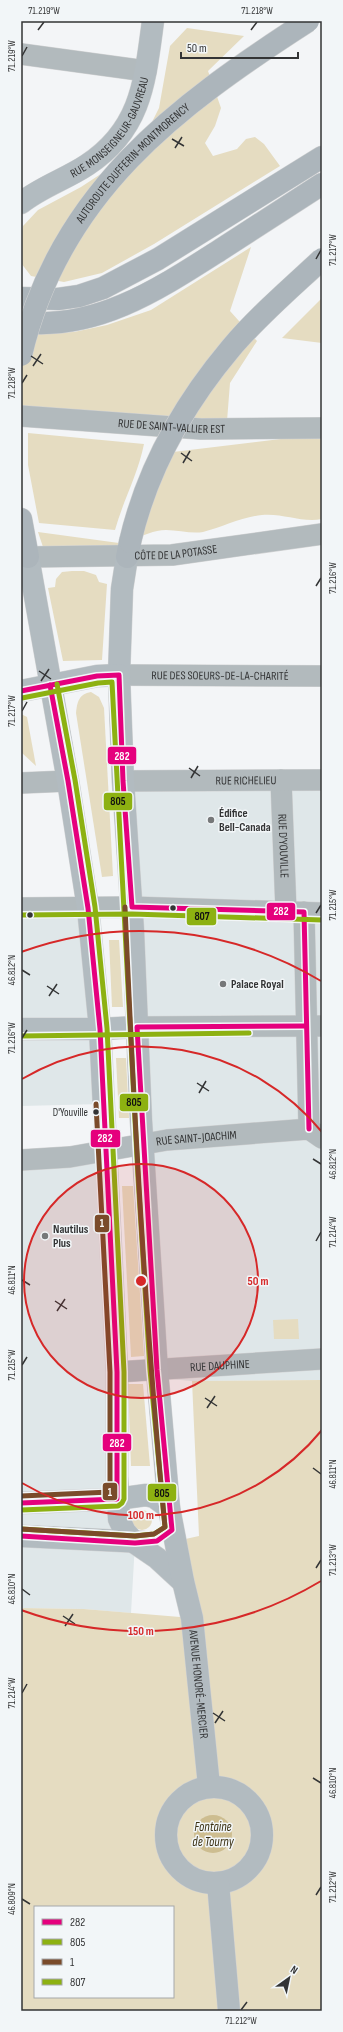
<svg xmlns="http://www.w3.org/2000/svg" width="343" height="2032" font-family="'Sofia Sans Condensed',sans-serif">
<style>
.built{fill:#dfe7e9}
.green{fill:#e5dcc1;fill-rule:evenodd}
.water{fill:#cdbd90}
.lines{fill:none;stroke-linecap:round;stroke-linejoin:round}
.minor-casing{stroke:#d1d2d3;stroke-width:22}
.major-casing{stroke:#d1d2d3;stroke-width:23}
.highway-casing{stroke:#d1d2d3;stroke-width:23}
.minor{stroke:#b2babd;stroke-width:21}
.major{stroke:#b2bbc0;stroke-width:22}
.highway{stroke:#acb5bb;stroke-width:22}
.highway-bridge-casing{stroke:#d1d2d3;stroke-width:23;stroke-linecap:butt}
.highway-bridge{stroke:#acb5bb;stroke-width:22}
.bus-1-casing{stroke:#f2f6f8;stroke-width:8}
.bus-2-casing{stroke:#f2f6f8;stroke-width:8}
.bus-3-casing{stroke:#f2f6f8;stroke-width:8}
.bus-4-casing{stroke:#f2f6f8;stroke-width:8}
.bus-1{stroke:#e5007d;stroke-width:5}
.bus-2{stroke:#8db111;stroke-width:5}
.bus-3{stroke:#7a4b2a;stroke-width:5}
.bus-4{stroke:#8db111;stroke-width:5}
.ticks{fill:none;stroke:#333435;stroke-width:1.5}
.ring{fill:none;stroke:#d62828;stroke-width:2}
.poi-dot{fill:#767879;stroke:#f2f6f8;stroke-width:1.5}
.bus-dot{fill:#333435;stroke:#f2f6f8;stroke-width:1.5}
.labels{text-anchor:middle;stroke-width:3;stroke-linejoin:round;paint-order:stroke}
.bus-label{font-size:11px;fill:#333435;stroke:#f2f6f8;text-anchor:end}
.street-label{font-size:12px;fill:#333435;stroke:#f2f6f8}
.poi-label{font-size:12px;font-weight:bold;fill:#333435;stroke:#f2f6f8;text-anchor:start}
.water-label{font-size:13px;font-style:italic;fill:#3b3113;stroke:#f2f6f8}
.centre{fill:#d62828;stroke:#f2f6f8;stroke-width:2}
.ring-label{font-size:12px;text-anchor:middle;font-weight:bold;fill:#d62828;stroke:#f2f6f8;stroke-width:3;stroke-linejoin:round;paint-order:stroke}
.line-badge{stroke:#f2f6f8;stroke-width:1.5}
.badge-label{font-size:11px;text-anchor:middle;font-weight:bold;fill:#fff}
.pale-badge-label{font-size:11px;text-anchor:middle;font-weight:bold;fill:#111}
.neatline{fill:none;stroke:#333435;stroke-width:1.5}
.ticks-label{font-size:10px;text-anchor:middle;fill:#333435}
</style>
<rect width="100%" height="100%" fill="#f3f5f7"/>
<g class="built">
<polygon points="322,780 322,1380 192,1381 157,1378 123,781"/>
<polygon points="21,907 88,908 103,1104 21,1106"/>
<polygon points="107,1150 117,1499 135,1543 131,1613 84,1609 21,1608 21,1160"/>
</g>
<g class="green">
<polygon points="187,28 244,36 208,71 221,108 215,126 205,143 213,156 237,149 246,139 255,137 264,144 280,166 154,244 102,273 64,282 31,276 21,263 21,237 23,226 38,210 81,187 116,164 146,134 159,108 170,46"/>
<polygon points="251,247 230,311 257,341 230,383 227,421 21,407 21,332 51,333 74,332 107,325 151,310"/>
<polygon points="322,298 322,343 282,338"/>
<path d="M 28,433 L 144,444 C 138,474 123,501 115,530 L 39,523 L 28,465 Z"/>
<path d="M 322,435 L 322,519 C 302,523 283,513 262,515 C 241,517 223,527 203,532 C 192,534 178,530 166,530 C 154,530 143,536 131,540 L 173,452 L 305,436 Z"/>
<polygon points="38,532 119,543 118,547 44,550"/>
<polygon points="72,571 84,571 96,575 99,582 107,584 102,660 63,661 48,588 55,587 56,579 62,572"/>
<path d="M 91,692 L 99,697 L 104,708 L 113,876 L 102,877 L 76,713 C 77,702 79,694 91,692 Z"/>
<polygon points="21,714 27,717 36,766 21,752"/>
<polygon points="109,940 119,940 123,1007 112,1007"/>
<polygon points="116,1058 126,1058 129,1118 119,1118"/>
<polygon points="122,1186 133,1186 144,1356 131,1357"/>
<polygon points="298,1319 299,1339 274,1339 273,1320"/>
<path d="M 322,1380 L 322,2011 L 21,2011 L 21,1608 L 84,1609 L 192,1618 L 181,1540 L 199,1536 L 192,1381 ZM 35,1907 L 173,1907 L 173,1997 L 35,1997 Z"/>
<polygon points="128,1384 143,1384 150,1466 131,1466"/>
<circle cx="142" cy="1520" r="10"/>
</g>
<circle class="water" cx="213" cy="1834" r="19"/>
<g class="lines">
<g class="minor-casing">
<g id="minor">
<polyline points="21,54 146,71"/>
<path id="s1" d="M 21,416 L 201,429 L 322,428"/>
<path id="s2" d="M 28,557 L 172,555 L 322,534"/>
<path id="s3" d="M 119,675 L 322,676"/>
<path id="s4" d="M 281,780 L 286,911"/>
<path id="s5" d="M 123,781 L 322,780"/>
<polyline points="21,783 68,781"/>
<polyline points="21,908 132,907 322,913"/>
<polyline points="304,912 309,1129"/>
<polyline points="137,1027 322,1026"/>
<path id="s6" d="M 21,1160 L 70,1157 L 167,1140 L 309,1129 L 322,1138"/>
<path id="s7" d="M 117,1372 L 322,1359"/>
</g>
</g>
<g class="major-casing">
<g id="major">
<path id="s8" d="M 21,203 C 41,187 66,179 87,165 C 142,129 145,80 153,21"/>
<polyline points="28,557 68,781 88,908 100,1029 117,1372 117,1476 119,1519 125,1532 135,1543 157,1558 183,1582"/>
<path id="s9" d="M 127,557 L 122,589 L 119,675 L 123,781 L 133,930 L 141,1120 L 157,1370 L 169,1508 L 183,1581 L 192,1618 L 209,1786"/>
<polyline points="21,691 97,676 119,675"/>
<polyline points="21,1029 100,1029 137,1027"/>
<polyline points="21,1503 117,1499 146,1495 154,1497 169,1508"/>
<polyline points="21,1536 142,1542"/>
<circle cx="214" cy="1835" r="48"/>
<polyline points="218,1883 229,2011"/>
</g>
</g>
<g class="highway-casing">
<g id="highway">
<polyline points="21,298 58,299 79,296 103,288 158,259 322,157"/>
<path d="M 21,322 C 96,331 159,289 220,250 C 254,228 288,206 322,184"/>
<polyline points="21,519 28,557"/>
<polyline points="127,557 130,542"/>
</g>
</g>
<use href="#minor" class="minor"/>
<use href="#major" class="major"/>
<use href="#highway" class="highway"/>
<g class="highway-bridge-casing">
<g id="highway-bridge">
<path id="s10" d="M 21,355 C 59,193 176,106 308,21"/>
<path d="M 130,542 C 147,469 183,405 231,348 C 258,316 291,288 322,259"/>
</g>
</g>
<use href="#highway-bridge" class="highway-bridge"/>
<g class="bus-1-casing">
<g id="bus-1">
<polyline points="21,691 97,676 119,675 123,781 132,907 304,912 309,1129"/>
<polyline points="21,1503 117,1499 117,1372 100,1029 88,908 68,781 50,685"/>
<polyline points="21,1536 135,1543 157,1541 172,1530 157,1370 137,1027 306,1026"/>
</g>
</g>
<g class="bus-2-casing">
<g id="bus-2">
<polyline points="21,1510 118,1506 122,1503 124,1499 124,1372 107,1028 95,907 75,780 57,684"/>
<polyline points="21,1529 135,1536 154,1534 165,1527 150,1370 138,1177 112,682 98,683 22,698"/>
</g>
</g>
<g class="bus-3-casing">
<g id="bus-3">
<polyline points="21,1496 110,1492 110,1372 96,1104"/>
<path d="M 21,1529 L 135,1536 L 154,1534 L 165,1527 C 145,1320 134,1114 125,907"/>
</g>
</g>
<g class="bus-4-casing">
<g id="bus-4">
<polyline points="21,915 132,914 322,920"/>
<polyline points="21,1036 249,1033"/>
</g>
</g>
<use href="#bus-1" class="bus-1"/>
<use href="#bus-2" class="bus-2"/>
<use href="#bus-3" class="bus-3"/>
<use href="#bus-4" class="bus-4"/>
</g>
<path class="ticks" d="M 38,30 L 44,22M 251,30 L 257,22M 22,56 L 27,47M 172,139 L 184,146M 175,148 L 182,137M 316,259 L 321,250M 31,356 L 43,364M 33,366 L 41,354M 22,383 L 27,375M 181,453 L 192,461M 183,463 L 190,451M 316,586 L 321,578M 39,671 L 51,679M 41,681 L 49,669M 22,711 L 27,702M 189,768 L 200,776M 191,778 L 198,766M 316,913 L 321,905M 22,970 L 30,975M 47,986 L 59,994M 49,996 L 57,984M 22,1038 L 27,1030M 197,1083 L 209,1091M 199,1093 L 206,1081M 313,1159 L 321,1164M 316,1241 L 321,1232M 22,1280 L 30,1285M 55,1301 L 67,1309M 57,1311 L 65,1299M 22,1365 L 27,1357M 205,1398 L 217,1406M 207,1408 L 215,1396M 313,1468 L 321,1474M 316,1568 L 321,1560M 22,1589 L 30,1595M 63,1616 L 75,1624M 65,1626 L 73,1614M 22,1693 L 27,1684M 213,1713 L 225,1721M 215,1723 L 223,1711M 313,1778 L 321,1783M 316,1895 L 321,1887M 22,1899 L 30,1904M 241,2010 L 247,2002"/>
<circle cx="141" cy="1281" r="117" fill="#d62828" fill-opacity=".12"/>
<g class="ring">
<circle cx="141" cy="1281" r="117"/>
<path d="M322 1430A234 234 0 0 1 22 1483M22 1079A234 234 0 0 1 322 1132"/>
<path d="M321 1581A350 350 0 0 1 21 1610M21 952A350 350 0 0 1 321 981"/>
</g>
<g class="poi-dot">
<circle cx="211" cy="820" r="4"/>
<circle cx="223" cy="984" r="4"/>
<circle cx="45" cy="1236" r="4"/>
</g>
<g class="bus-dot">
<circle cx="173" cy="908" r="3.5"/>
<circle cx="30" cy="915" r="3.5"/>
<circle cx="96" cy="1112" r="3.5"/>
</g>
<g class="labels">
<g class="bus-label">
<text x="88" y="1116">D'Youville</text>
</g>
<g class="street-label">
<text dy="4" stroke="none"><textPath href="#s8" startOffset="121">RUE MONSEIGNEUR-GAUVREAU</textPath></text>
<text dy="4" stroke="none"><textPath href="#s10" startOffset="226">AUTOROUTE DUFFERIN-MONTMORENCY</textPath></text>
<text dy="4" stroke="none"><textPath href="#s1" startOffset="151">RUE DE SAINT-VALLIER EST</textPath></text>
<text dy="4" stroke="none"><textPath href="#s2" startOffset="148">CÔTE DE LA POTASSE</textPath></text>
<text dy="4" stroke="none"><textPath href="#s3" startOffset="101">RUE DES SOEURS-DE-LA-CHARITÉ</textPath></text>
<text dy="4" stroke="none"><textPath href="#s5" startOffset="123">RUE RICHELIEU</textPath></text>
<text dy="4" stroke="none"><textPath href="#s4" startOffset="66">RUE D'YOUVILLE</textPath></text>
<text dy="4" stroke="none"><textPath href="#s6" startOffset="177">RUE SAINT-JOACHIM</textPath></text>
<text dy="4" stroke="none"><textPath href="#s7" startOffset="103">RUE DAUPHINE</textPath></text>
<text dy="4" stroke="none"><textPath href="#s9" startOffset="1132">AVENUE HONORÉ-MERCIER</textPath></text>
</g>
<g class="poi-label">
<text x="219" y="817">Édifice<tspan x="219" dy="14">Bell-Canada</tspan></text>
<text x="231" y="988">Palace Royal</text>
<text x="53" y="1233">Nautilus<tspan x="53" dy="14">Plus</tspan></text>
</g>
<g class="water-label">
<text x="213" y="1831">Fontaine<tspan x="213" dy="15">de Tourny</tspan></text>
</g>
</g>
<circle cx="141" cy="1281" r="6" class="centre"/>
<g class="ring-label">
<text x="258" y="1285">50 m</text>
<text x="141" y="1519">100 m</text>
<text x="141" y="1635">150 m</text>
</g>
<g class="line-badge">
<rect x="107" y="746" width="30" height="19" rx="4" fill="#e5007d"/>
<rect x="103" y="792" width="30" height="19" rx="4" fill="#8db111"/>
<rect x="266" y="902" width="30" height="19" rx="4" fill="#e5007d"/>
<rect x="186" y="907" width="31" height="19" rx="4" fill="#8db111"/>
<rect x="119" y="1093" width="30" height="19" rx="4" fill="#8db111"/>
<rect x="90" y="1129" width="31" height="19" rx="4" fill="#e5007d"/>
<rect x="94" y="1214" width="16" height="19" rx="4" fill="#7a4b2a"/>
<rect x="102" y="1433" width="30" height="19" rx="4" fill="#e5007d"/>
<rect x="102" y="1482" width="16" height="19" rx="4" fill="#7a4b2a"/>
<rect x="147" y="1483" width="30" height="19" rx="4" fill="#8db111"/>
</g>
<g class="badge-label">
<text x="122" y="760">282</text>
<text x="281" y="915">282</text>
<text x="105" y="1142">282</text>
<text x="102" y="1227">1</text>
<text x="117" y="1447">282</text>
<text x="110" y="1496">1</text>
</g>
<g class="pale-badge-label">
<text x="118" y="805">805</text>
<text x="202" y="920">807</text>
<text x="134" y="1106">805</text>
<text x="162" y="1497">805</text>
</g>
<rect width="343" height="2032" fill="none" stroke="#f2f6f8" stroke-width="44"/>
<rect x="34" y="1906" width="140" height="92" fill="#f2f6f8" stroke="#a6a8aa"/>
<rect x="42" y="1919" width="20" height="6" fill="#e5007d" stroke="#a6a8aa"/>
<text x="70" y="1926" font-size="12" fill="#333435">282</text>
<rect x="42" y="1939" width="20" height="6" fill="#8db111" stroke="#a6a8aa"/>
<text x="70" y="1946" font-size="12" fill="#333435">805</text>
<rect x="42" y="1959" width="20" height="6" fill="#7a4b2a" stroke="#a6a8aa"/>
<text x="70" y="1966" font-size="12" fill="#333435">1</text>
<rect x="42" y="1979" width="20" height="6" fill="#8db111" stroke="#a6a8aa"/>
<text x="70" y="1986" font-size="12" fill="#333435">807</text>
<g transform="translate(289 1978) rotate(33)" stroke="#f2f6f8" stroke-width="3" paint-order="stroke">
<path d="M0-3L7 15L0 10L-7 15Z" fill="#333435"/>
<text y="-6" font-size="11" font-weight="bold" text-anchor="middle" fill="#333435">N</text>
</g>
<path d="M181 52v6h117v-6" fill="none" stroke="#333435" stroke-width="2"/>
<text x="187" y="52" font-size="12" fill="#333435" stroke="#f2f6f8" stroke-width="3" paint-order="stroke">50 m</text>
<rect x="22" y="22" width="299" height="1988" class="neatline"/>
<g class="ticks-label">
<text x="44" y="14">71.219°W</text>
<text x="257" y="14">71.218°W</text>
<text transform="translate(11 56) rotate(-90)" y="4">71.219°W</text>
<text transform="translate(332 250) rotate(-90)" y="4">71.217°W</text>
<text transform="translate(11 383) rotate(-90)" y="4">71.218°W</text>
<text transform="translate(332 578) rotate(-90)" y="4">71.216°W</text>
<text transform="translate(11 711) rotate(-90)" y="4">71.217°W</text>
<text transform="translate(332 905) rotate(-90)" y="4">71.215°W</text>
<text transform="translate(11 970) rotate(-90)" y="4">46.812°N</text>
<text transform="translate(11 1038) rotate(-90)" y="4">71.216°W</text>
<text transform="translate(332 1164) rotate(-90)" y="4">46.812°N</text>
<text transform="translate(332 1232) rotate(-90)" y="4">71.214°W</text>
<text transform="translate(11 1280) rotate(-90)" y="4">46.811°N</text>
<text transform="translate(11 1365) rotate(-90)" y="4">71.215°W</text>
<text transform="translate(332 1474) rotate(-90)" y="4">46.811°N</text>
<text transform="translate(332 1560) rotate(-90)" y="4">71.213°W</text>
<text transform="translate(11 1589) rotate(-90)" y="4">46.810°N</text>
<text transform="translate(11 1693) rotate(-90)" y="4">71.214°W</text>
<text transform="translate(332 1783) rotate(-90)" y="4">46.810°N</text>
<text transform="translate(332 1887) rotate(-90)" y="4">71.212°W</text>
<text transform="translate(11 1899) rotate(-90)" y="4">46.809°N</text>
<text x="241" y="2024">71.212°W</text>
</g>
</svg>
